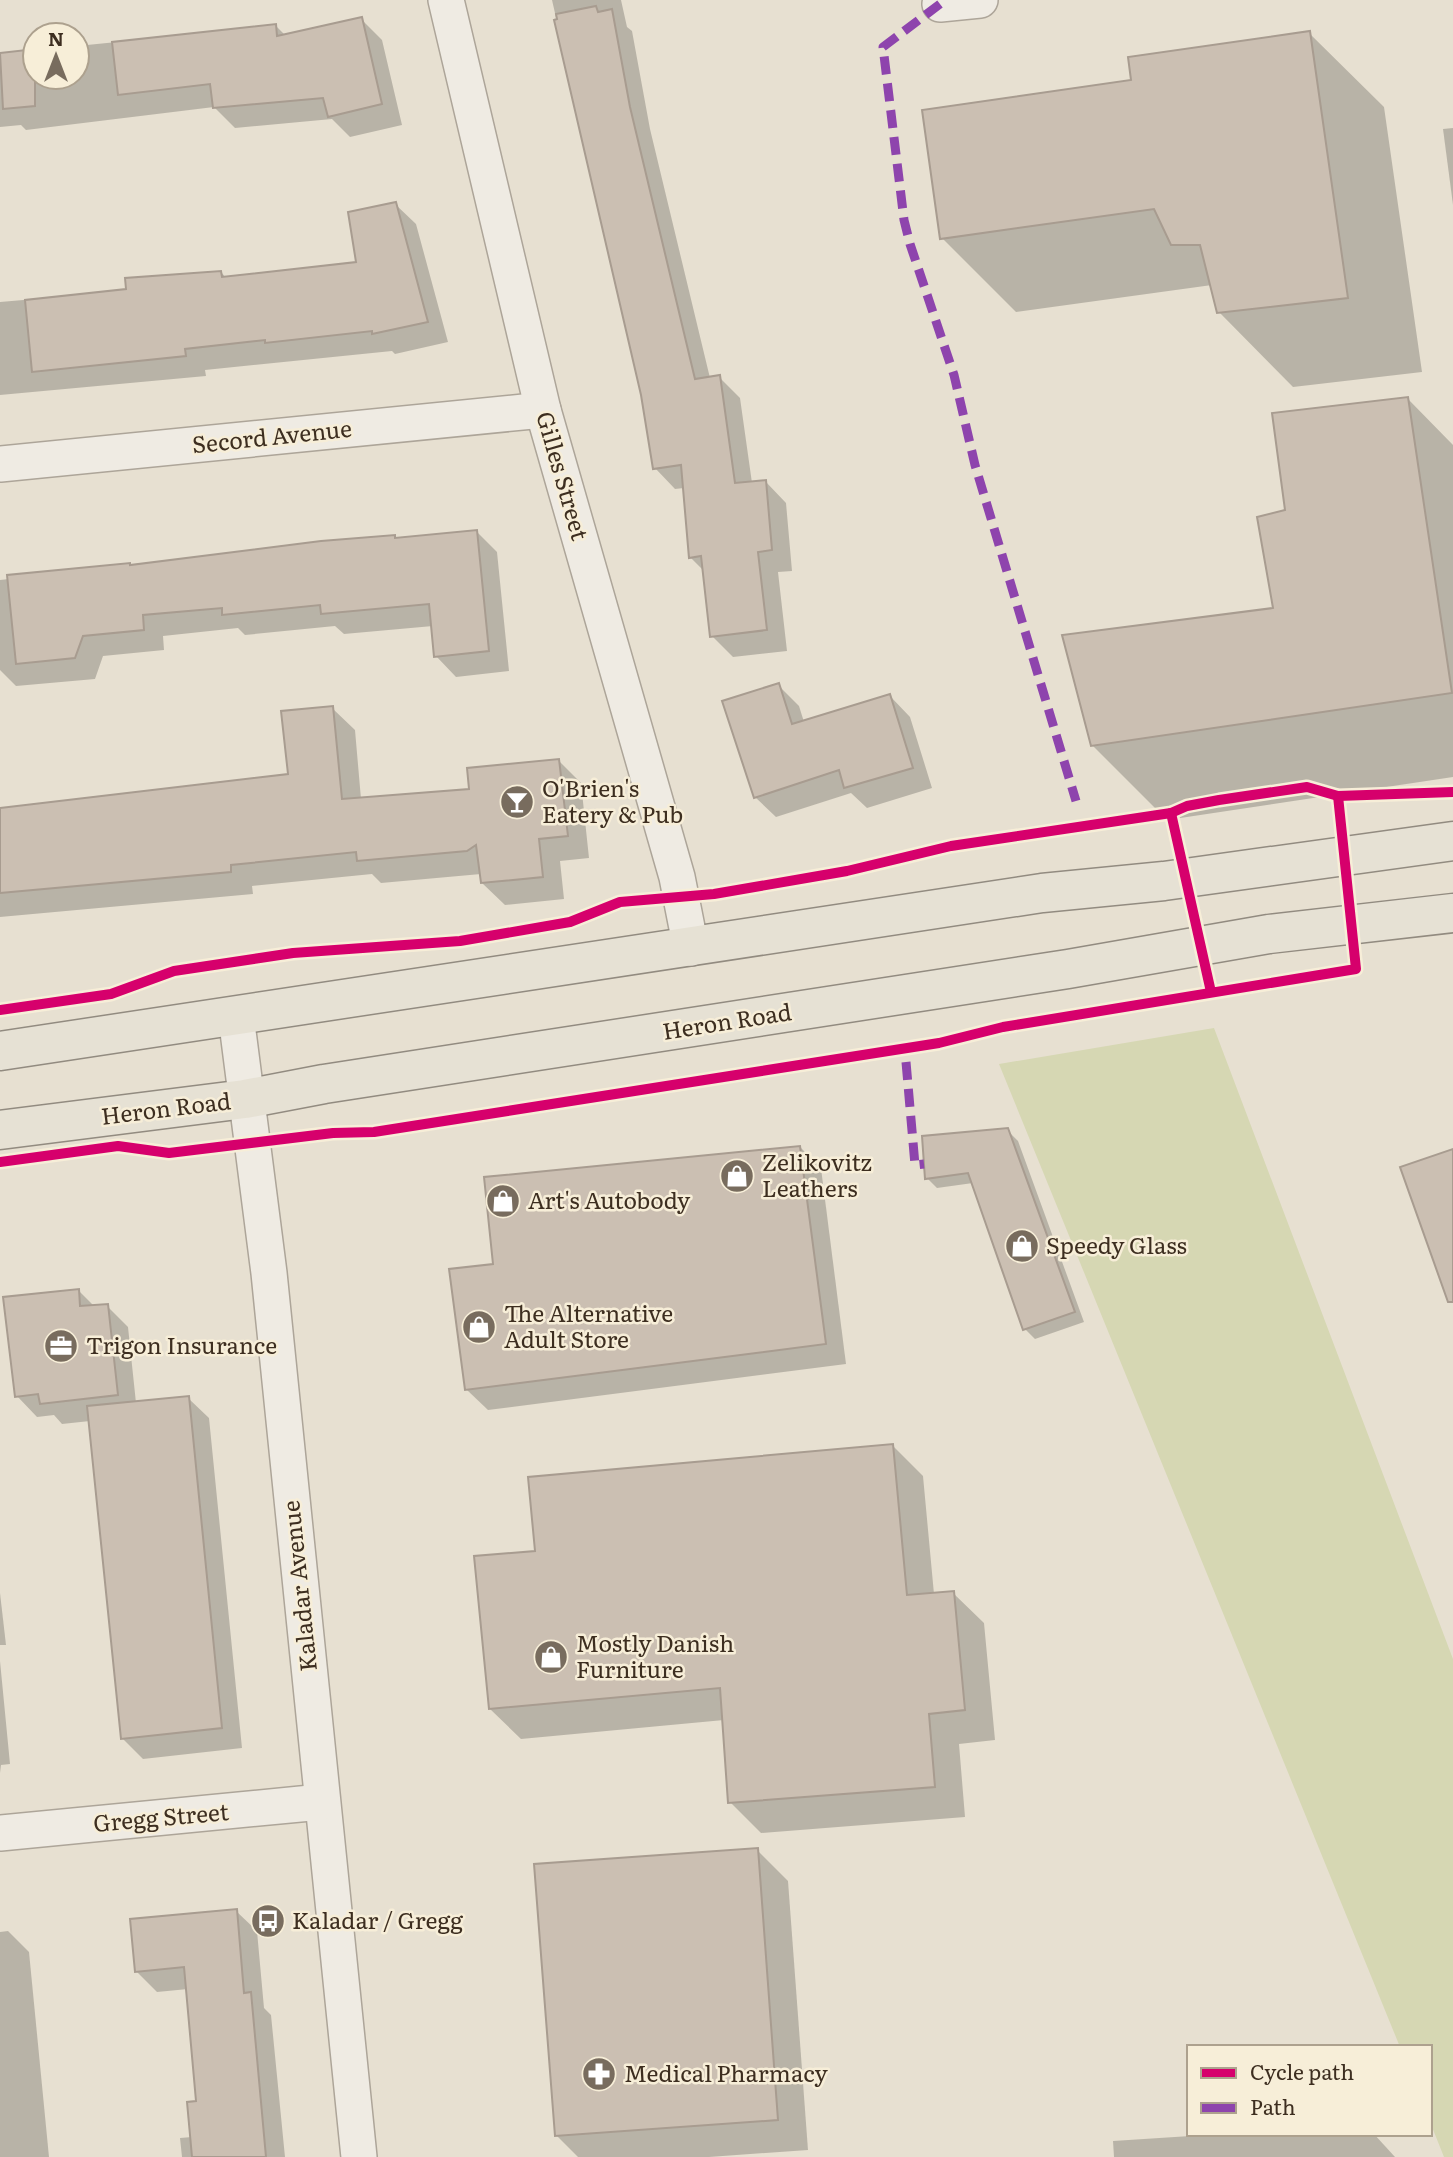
<svg xmlns="http://www.w3.org/2000/svg" width="1453" height="2157" font-family="Literata,serif">
<style>
.green{fill:#d6d7b3}
.shadow{fill:#0003}
.building{fill:#cbbfb2;stroke:#a89c90;stroke-width:2}
.lines{fill:none;stroke-linecap:round;stroke-linejoin:round}
.minor-casing{stroke:#ada599;stroke-width:38}
.primary-casing{stroke:#928b80;stroke-width:41}
.minor{stroke:#efebe3;stroke-width:35}
.primary{stroke:#e6e1d4;stroke-width:38}
.quiet{stroke:#8e44ad;stroke-width:9;stroke-dasharray:18 9;stroke-linecap:butt}
.cycleway-casing{stroke:#f7eed8;stroke-width:15}
.cycleway{stroke:#d6006c;stroke-width:10}
.labels{text-anchor:middle;stroke-width:5;stroke-linejoin:round;paint-order:stroke}
.street-label{font-size:23px;fill:#3d2e20;stroke:#f7eed8}
.poi-label{font-size:23px;fill:#3d2e20;stroke:#f7eed8;text-anchor:start}
</style>
<rect width="100%" height="100%" fill="#e7e0d1"/>
<polygon class="green" points="1214,1028 1453,1659 1453,2157 1444,2157 1430,2122 1430,2047 1400,2047 999,1064"/>
<g class="shadow">
<polygon points="552,0 621,0 627,27 632,31 650,129 710,378 719,377 740,398 752,483 766,482 786,503 792,571 778,572 787,651 733,657 712,636 704,571 690,557 684,488 675,489 655,468 642,395"/>
<polygon points="361,19 382,40 402,125 350,137 332,119 235,128 214,107 26,130 21,125 0,127 0,54 35,51 35,77 77,77 77,46 276,26 286,36"/>
<polygon points="1309,33 1384,107 1422,372 1293,387 1219,312 1212,285 1016,312 942,238 1133,82"/>
<polygon points="1453,128 1453,205 1443,129"/>
<polygon points="395,204 416,224 448,342 395,354 392,351 205,370 206,376 0,395 0,302 128,291 221,272 227,279 358,263"/>
<polygon points="1408,399 1453,445 1453,777 1167,820 1092,745 1275,610 1287,512"/>
<polygon points="476,531 497,552 509,671 456,677 436,656 433,626 344,634 335,626 245,635 238,628 163,636 164,650 103,656 95,679 16,686 0,670 0,580 394,536 397,540"/>
<polygon points="778,685 799,706 804,722 890,696 910,717 932,788 867,808 851,793 776,817 755,797"/>
<polygon points="332,708 355,730 361,799 471,791 559,761 581,783 589,858 560,861 564,899 505,905 482,883 481,874 381,883 372,874 252,886 253,894 0,917 0,810 290,776"/>
<polygon points="1007,1130 1018,1141 1084,1322 1035,1339 1025,1329 973,1183 937,1188 927,1178"/>
<polygon points="800,1147 821,1168 846,1364 488,1410 467,1390 495,1265"/>
<polygon points="78,1290 95,1307 107,1306 128,1327 136,1403 188,1398 209,1418 242,1748 143,1759 122,1738 90,1421 62,1424 54,1415 37,1417 17,1396"/>
<polygon points="892,1445 923,1476 934,1594 953,1593 984,1623 995,1740 959,1744 965,1817 761,1833 730,1802 724,1720 521,1739 490,1709 536,1552"/>
<polygon points="0,1593 6,1645 0,1645"/>
<polygon points="0,1661 10,1764 1,1765 0,1773"/>
<polygon points="757,1850 788,1881 808,2150 709,2157 578,2157 556,2135"/>
<polygon points="236,1911 257,1931 264,2008 271,2015 285,2157 182,2157 180,2138 192,2137 198,2103 188,1989 157,1992 136,1971"/>
<polygon points="8,1931 29,1952 49,2157 0,2157 0,1932"/>
<polygon points="1221,2134 1374,2134 1395,2157 1114,2157 1113,2141"/>
</g>
<g class="building">
<polygon points="596,6 598,12 612,9 630,107 695,379 720,375 735,483 766,480 772,550 758,552 767,630 710,637 701,556 689,558 681,465 653,469 641,395 554,20 557,19 556,14"/>
<polygon points="362,17 382,104 328,117 323,98 213,108 210,84 118,95 112,42 276,24 277,36"/>
<polygon points="1310,31 1348,298 1217,313 1200,245 1171,245 1154,209 940,239 922,110 1131,80 1128,57"/>
<polygon points="35,49 35,106 3,109 0,53"/>
<polygon points="396,202 428,322 372,334 372,331 265,343 265,340 185,349 186,356 32,372 25,300 126,289 125,278 221,271 222,277 356,262 348,212"/>
<polygon points="1408,397 1452,693 1091,746 1062,635 1273,608 1257,517 1285,510 1272,413"/>
<polygon points="477,530 489,651 434,657 429,604 321,614 320,605 222,615 222,608 143,615 144,630 83,636 75,658 16,664 7,575 130,563 130,565 321,541 395,535 395,538"/>
<polygon points="779,683 792,724 890,694 913,768 844,788 839,770 754,798 722,701"/>
<polygon points="333,706 342,799 469,789 467,768 559,759 568,836 539,839 543,877 481,883 476,845 467,851 357,861 356,852 231,865 231,872 0,893 0,808 288,774 281,711"/>
<polygon points="1008,1128 1075,1312 1023,1330 968,1173 925,1179 922,1136"/>
<polygon points="800,1146 826,1344 465,1390 449,1269 493,1264 484,1177"/>
<polygon points="1453,1149 1453,1302 1448,1302 1400,1167"/>
<polygon points="79,1289 80,1306 108,1304 118,1395 40,1404 38,1394 15,1397 3,1297"/>
<polygon points="189,1396 222,1728 121,1739 87,1406"/>
<polygon points="893,1444 907,1595 954,1591 965,1710 929,1714 935,1787 728,1803 720,1688 489,1709 474,1556 535,1551 528,1477"/>
<polygon points="758,1848 778,2120 555,2136 534,1864"/>
<polygon points="237,1909 244,1993 251,1992 266,2157 192,2157 187,2102 196,2101 184,1967 135,1972 130,1919"/>
</g>
<g class="lines">
<g class="minor-casing">
<g id="minor">
<polyline points="446,0 543,410 677,877 691,948"/>
<polyline points="940,4 980,0"/>
<polyline points="0,464 543,410"/>
<polyline points="236,1016 269,1273 359,2157"/>
<polyline points="0,1833 321,1802"/>
</g>
</g>
<g class="primary-casing">
<g id="primary">
<polyline points="0,1051 1042,893 1164,881 1453,841"/>
<polyline points="0,1130 245,1099 324,1084 1068,969 1269,934 1453,913"/>
</g>
</g>
<use href="#minor" class="minor"/>
<use href="#primary" class="primary"/>
<g class="quiet">
<polyline points="940,4 883,47 904,220 910,244 954,375 975,465 1076,801"/>
<polyline points="906,1062 915,1165 924,1164"/>
</g>
<g class="cycleway-casing">
<g id="cycleway">
<polyline points="1171,813 1211,992"/>
<polyline points="0,1010 111,994 174,971 293,953 460,941 570,922 620,902 714,894 847,871 951,846 1171,813 1187,806 1219,800 1307,787 1338,796 1453,792"/>
<polyline points="0,1162 118,1146 169,1153 333,1133 374,1132 939,1043 1003,1027 1356,969 1338,796"/>
</g>
</g>
<use href="#cycleway" class="cycleway"/>
</g>
<defs>
<g id="bar-disc" transform="scale(1.75)"><circle r="9.5" fill="#786c5e" stroke="#f7eed8"/><path d="M-6-5H6L.8 .8V4.5H3.5V6h-7V4.5H-.8V.8Z" fill="#fff"/></g>
<g id="shop-disc" transform="scale(1.75)"><circle r="9.5" fill="#786c5e" stroke="#f7eed8"/><path d="M-5-2.5h2.3a2.7 3.5 0 0 1 5.4 0H5L5.5 6h-11ZM-1.5-2.5h3a1.5 2.3 0 0 0-3 0Z" fill="#fff"/></g>
<g id="office-disc" transform="scale(1.75)"><circle r="9.5" fill="#786c5e" stroke="#f7eed8"/><path d="M-6-3h4V-5.5h4V-3h4V5H-6ZM-1-4.5V-3h2v-1.5ZM-6 0V1H6V0Z" fill="#fff"/></g>
<g id="bus-disc" transform="scale(1.75)"><circle r="9.5" fill="#786c5e" stroke="#f7eed8"/><path d="M-5-6H5V4H4V6H2V4H-2V6H-4V4H-5ZM-3.5-4V0h7V-4ZM-3.5 1.2v1.5H-2V1.2ZM2 1.2v1.5H3.5V1.2Z" fill="#fff"/></g>
<g id="pharmacy-disc" transform="scale(1.75)"><circle r="9.5" fill="#786c5e" stroke="#f7eed8"/><path d="M-2-6h4v4h4v4h-4v4h-4v-4h-4v-4h4Z" fill="#fff"/></g>
</defs>
<g fill-rule="evenodd">
<use href="#bar-disc" x="517" y="802"/>
<use href="#shop-disc" x="737" y="1176"/>
<use href="#shop-disc" x="503" y="1201"/>
<use href="#shop-disc" x="1022" y="1246"/>
<use href="#shop-disc" x="479" y="1327"/>
<use href="#office-disc" x="61" y="1346"/>
<use href="#shop-disc" x="551" y="1657"/>
<use href="#bus-disc" x="268" y="1921"/>
<use href="#pharmacy-disc" x="599" y="2074"/>
</g>
<g class="labels">
<g class="street-label">
<text transform="translate(272 437) rotate(-6)" y="8">Secord Avenue</text>
<text transform="translate(562 476) rotate(74)" y="8">Gilles Street</text>
<text transform="translate(727 1022) rotate(-9)" y="8">Heron Road</text>
<text transform="translate(166 1109) rotate(-7)" y="8">Heron Road</text>
<text transform="translate(300 1586) rotate(-96)" y="8">Kaladar Avenue</text>
<text transform="translate(161 1818) rotate(-5)" y="8">Gregg Street</text>
</g>
<g class="poi-label">
<text x="542" y="797">O'Brien's<tspan x="542" dy="26">Eatery &amp; Pub</tspan></text>
<text x="762" y="1171">Zelikovitz<tspan x="762" dy="26">Leathers</tspan></text>
<text x="528" y="1209">Art's Autobody</text>
<text x="1046" y="1254">Speedy Glass</text>
<text x="504" y="1322">The Alternative<tspan x="504" dy="26">Adult Store</tspan></text>
<text x="86" y="1354">Trigon Insurance</text>
<text x="576" y="1652">Mostly Danish<tspan x="576" dy="26">Furniture</tspan></text>
<text x="292" y="1929">Kaladar / Gregg</text>
<text x="624" y="2082">Medical Pharmacy</text>
</g>
</g>
<rect x="1187" y="2045" width="245" height="91" fill="#f7eed8" stroke="#ada18e" stroke-width="2"/>
<rect x="1201" y="2068" width="35" height="10" fill="#d6006c" stroke="#ada18e" stroke-width="2"/>
<text x="1250" y="2080" font-size="21" fill="#3d2e20">Cycle path</text>
<rect x="1201" y="2103" width="35" height="10" fill="#8e44ad" stroke="#ada18e" stroke-width="2"/>
<text x="1250" y="2115" font-size="21" fill="#3d2e20">Path</text>
<g transform="translate(56 56)"><circle r="33" fill="#f7eed8" stroke="#ada18e" stroke-width="2"/>
<path d="M0-5L12 26L0 18L-12 26Z" fill="#786c5e"/>
<text y="-10" font-size="19" font-weight="bold" text-anchor="middle" fill="#3d2e20">N</text>
</g>
</svg>
